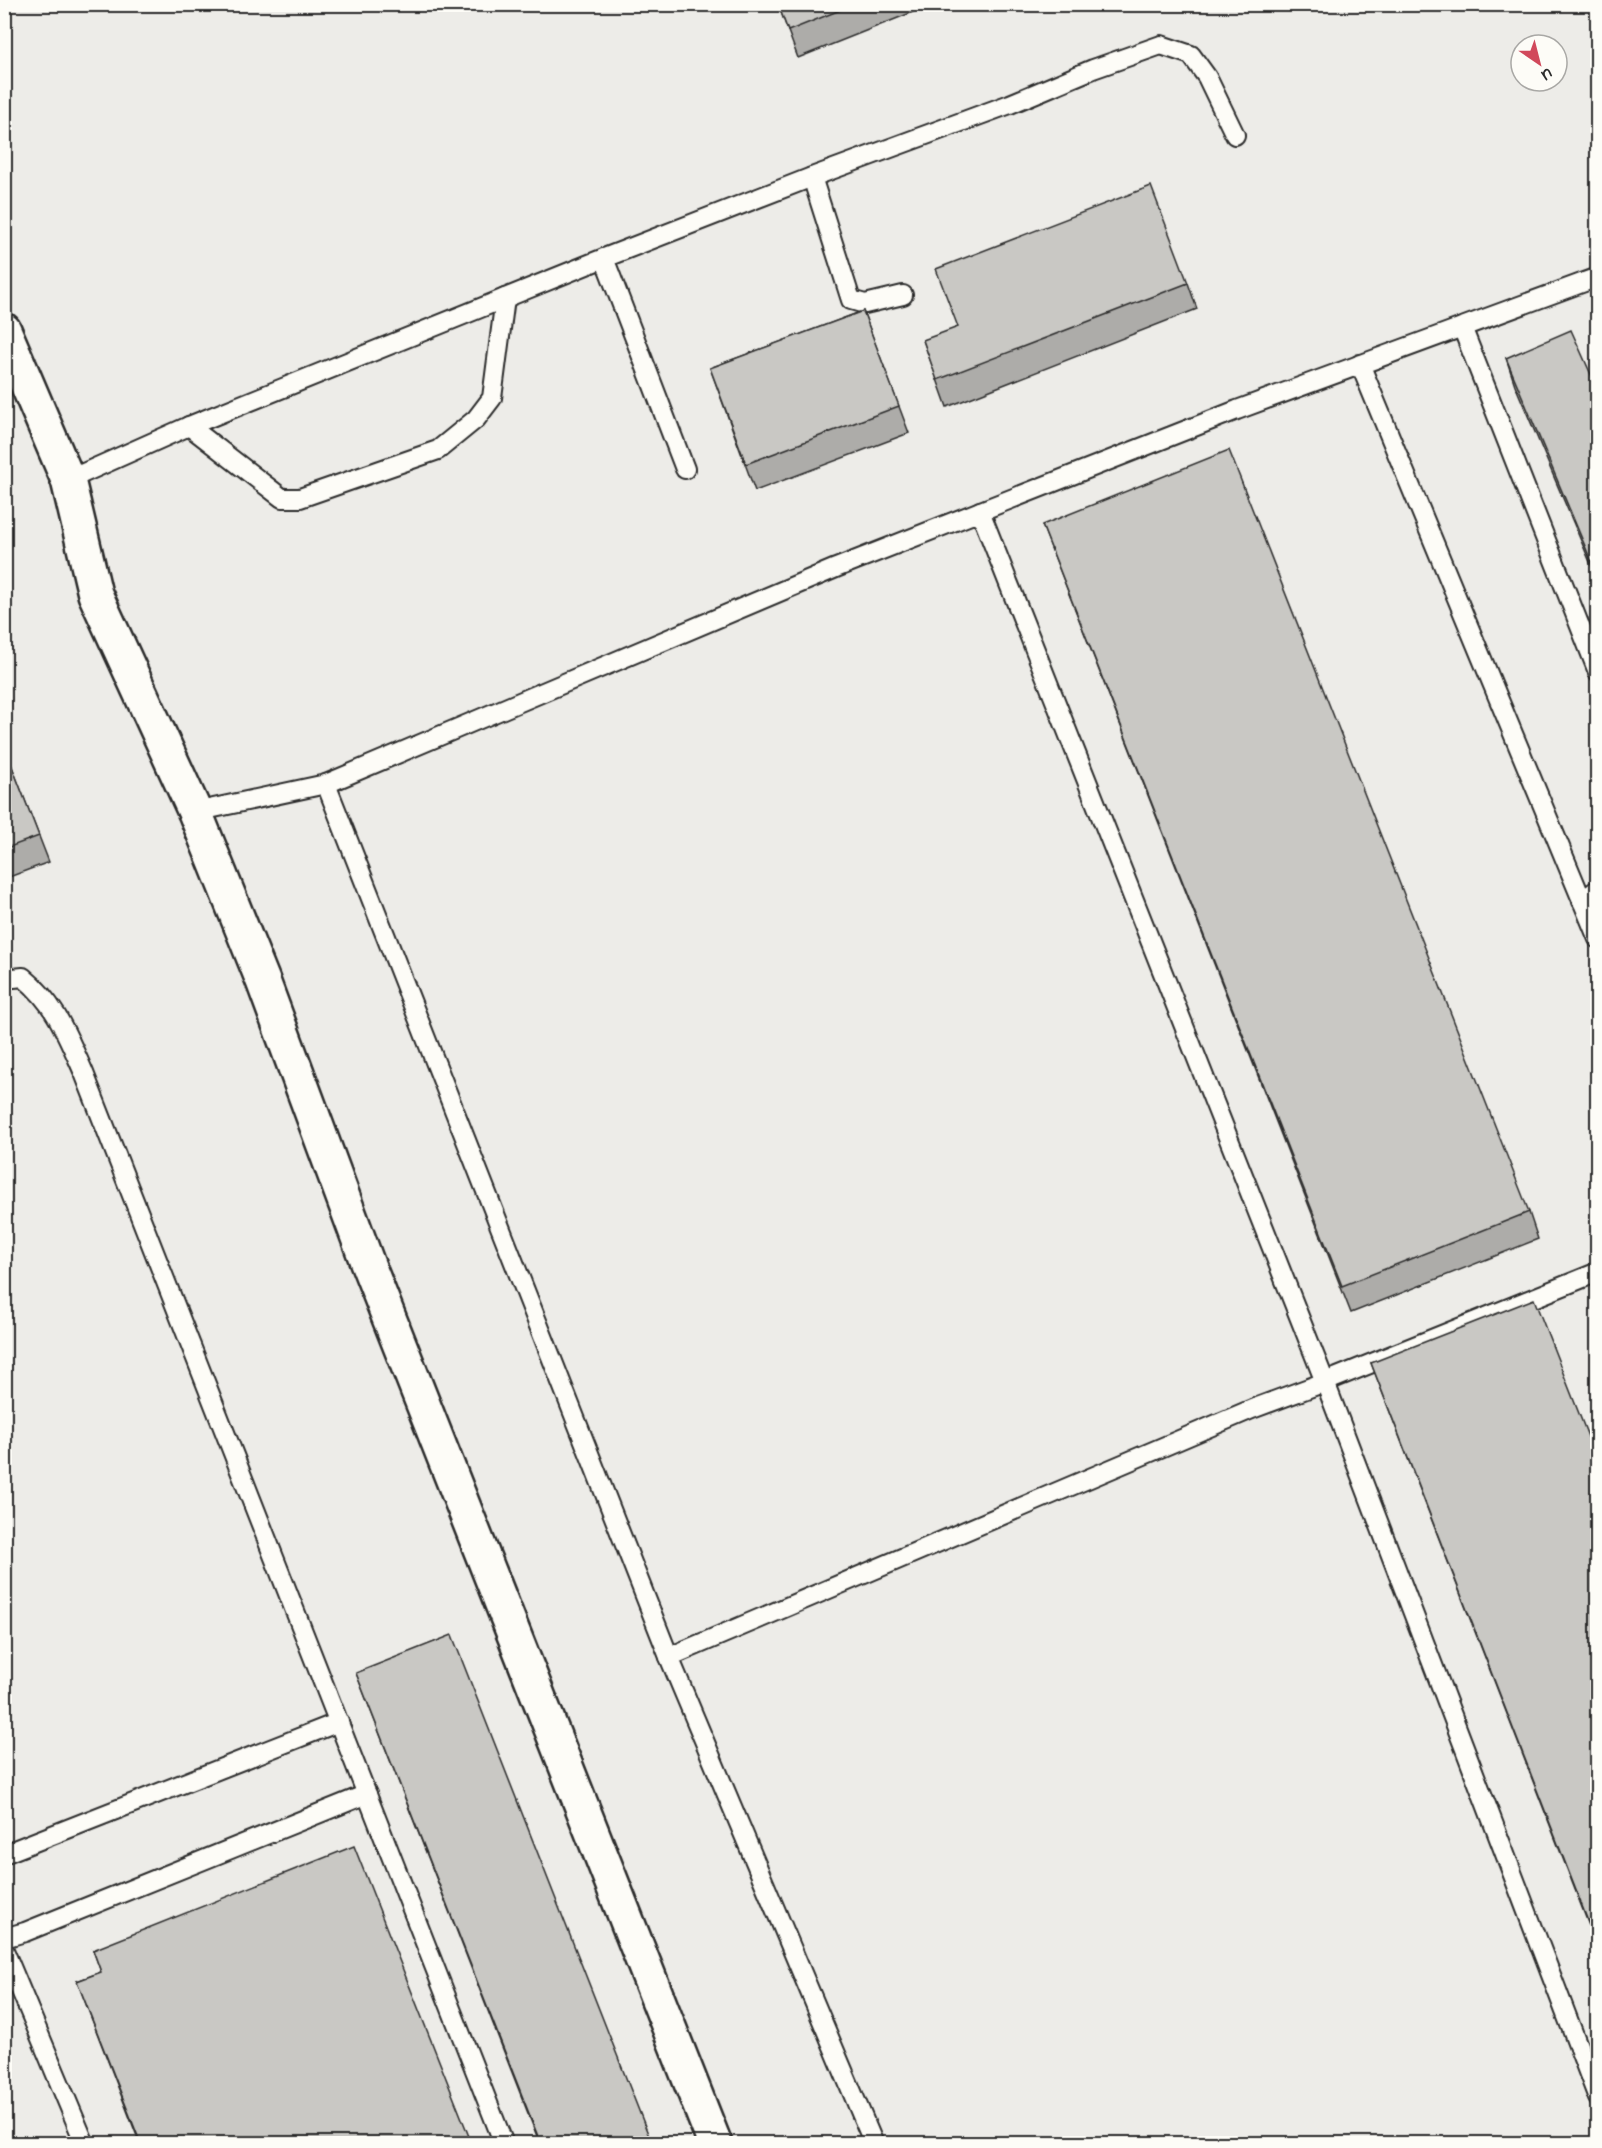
<svg xmlns="http://www.w3.org/2000/svg" width="1602" height="2148" font-family="'Architects Daughter',sans-serif">
<style>
.built{fill:#edece8;fill-rule:evenodd}
.lines{fill:none;stroke-linecap:round;stroke-linejoin:round}
.lane-casing{stroke:#2b2b2b;stroke-width:22}
.street-casing{stroke:#2b2b2b;stroke-width:38}
.lane{stroke:#fdfcf7;stroke-width:18}
.street{stroke:#fdfcf7;stroke-width:33}
.wall{fill:#adaca9;stroke:#2b2b2b;stroke-width:1.5}
.building{fill:#c9c8c4;stroke:#2b2b2b;stroke-width:1.5}
</style>
<rect width="100%" height="100%" fill="#fdfcf7"/>
<filter id="ink" filterUnits="userSpaceOnUse"><feTurbulence type="fractalNoise" baseFrequency=".0167" numOctaves="2"/><feDisplacementMap in="SourceGraphic" scale="12" xChannelSelector="R" yChannelSelector="G"/><feConvolveMatrix kernelMatrix="1 2 1 2 8 2 1 2 1" color-interpolation-filters="sRGB"/></filter>
<g filter="url(#ink)">
<path class="built" d="M 5,5 L 1597,5 L 1597,2143 L 5,2143 ZM 1521,45 L 1557,45 L 1557,81 L 1521,81 Z"/>
<g class="lines">
<g class="lane-casing">
<g id="lane">
<polyline points="812,177 851,300 865,304 903,295"/>
<polyline points="604,258 685,469"/>
<polyline points="1462,327 1598,672"/>
<polyline points="1360,364 1598,939"/>
<polyline points="189,426 282,498 300,498 438,450 476,419 492,398 505,298"/>
<polyline points="68,480 189,426 604,258 812,177 1010,104 1093,69 1161,45 1191,55 1207,77 1235,135"/>
<polyline points="980,511 1325,1382 1598,2098"/>
<polyline points="326,784 669,1657 874,2144"/>
<polyline points="195,812 326,784 836,568 1237,410 1598,277"/>
<polyline points="1582,901 1598,889"/>
<path d="M 4,979 L 23,977 C 56,1004 67,1035 84,1073 L 504,2144"/>
<polyline points="669,1657 1252,1409 1325,1382 1598,1272"/>
<polyline points="4,1854 339,1722"/>
<polyline points="4,1938 25,1932 367,1794"/>
<polyline points="4,1950 85,2144"/>
</g>
</g>
<g class="street-casing">
<polyline id="street" points="4,330 68,480 95,594 195,812 263,981 367,1262 715,2144"/>
</g>
<use href="#lane" class="lane"/>
<use href="#street" class="street"/>
</g>
<g class="wall">
<polygon points="778,4 933,4 798,58"/>
<polygon points="1188,283 1197,309 947,407 923,340"/>
<polygon points="863,311 909,433 755,491 710,368"/>
<polygon points="1506,358 1598,390 1598,581 1515,385"/>
<polygon points="1042,525 1529,1212 1538,1239 1351,1313"/>
<polygon points="4,746 49,862 4,879"/>
<polygon points="1371,1363 1598,1462 1598,1949 1381,1389"/>
<polygon points="356,1673 652,2144 540,2144"/>
<polygon points="93,1950 472,2144 140,2144 77,1981 101,1972"/>
</g>
<g class="building">
<polygon points="778,4 855,4 788,31"/>
<polygon points="1151,186 1188,283 937,380 923,340 958,327 936,269"/>
<polygon points="863,311 899,406 746,464 710,368"/>
<polygon points="1571,330 1598,390 1598,577 1506,358"/>
<polygon points="1229,450 1529,1212 1342,1286 1042,525"/>
<polygon points="4,746 39,836 4,849"/>
<polygon points="1534,1299 1598,1462 1598,1947 1371,1363"/>
<polygon points="452,1635 652,2144 541,2144 356,1673"/>
<polygon points="354,1846 472,2144 141,2144 77,1981 101,1972 93,1950"/>
</g>
</g>
<rect width="1602" height="2148" fill="none" stroke="#fdfcf7" stroke-width="24"/>
<rect x="12" y="12" width="1578" height="2124" fill="none" stroke="#2b2b2b" stroke-width="2" filter="url(#ink)"/>
<g transform="translate(1539 63) rotate(145)"><circle r="28" fill="#fdfcf7" stroke="#a9a8a5" stroke-width="1.5"/>
<path d="M0-4.5L10 22L0 15L-10 22Z" fill="#d1495b"/>
<text y="-9" font-size="16" font-weight="bold" text-anchor="middle" fill="#2b2b2b">U</text>
</g>
</svg>
